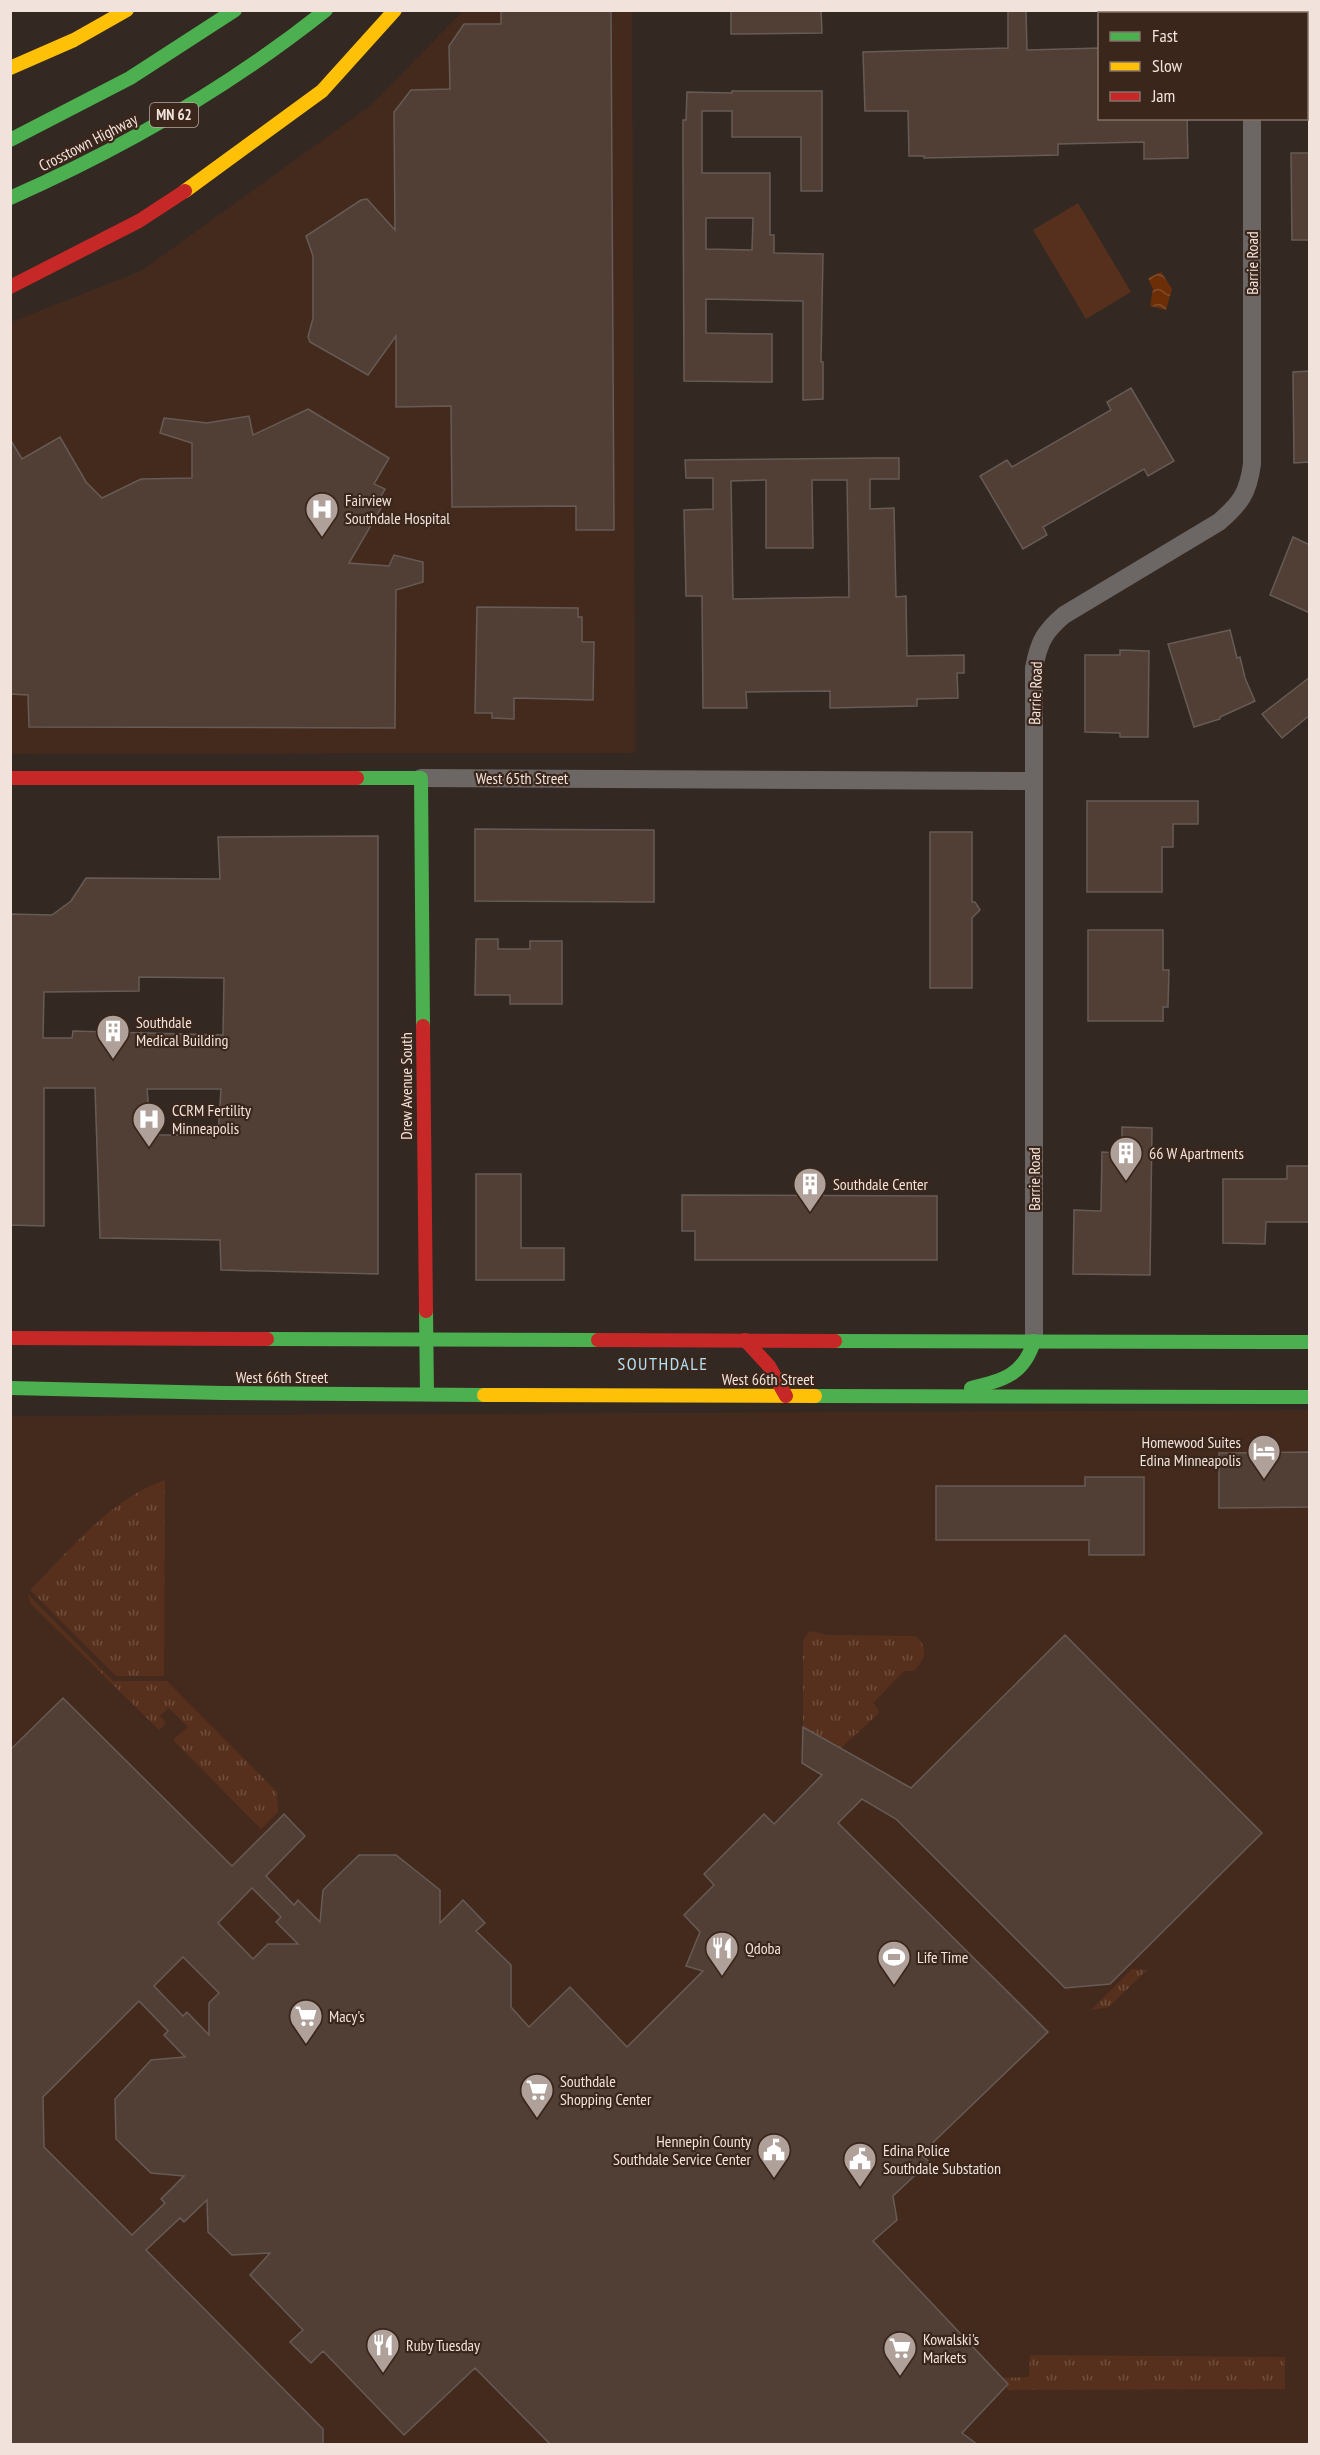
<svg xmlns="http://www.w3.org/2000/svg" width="1320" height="2455" font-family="'PT Sans Narrow',sans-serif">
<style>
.built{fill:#442a1d}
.grass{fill:url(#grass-tufts)}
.pitch{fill:#56301d}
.water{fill:url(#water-waves)}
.building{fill:#513f35;stroke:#665b56;stroke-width:1.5;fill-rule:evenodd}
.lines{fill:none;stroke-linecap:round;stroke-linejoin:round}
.street{stroke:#6c6764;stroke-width:18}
.fast{stroke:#4caf50;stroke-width:14}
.slow{stroke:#ffc107;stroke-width:14}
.jam{stroke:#c62828;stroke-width:14}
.labels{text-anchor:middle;stroke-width:4.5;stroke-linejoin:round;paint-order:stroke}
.shield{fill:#3b261b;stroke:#baaaa1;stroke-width:1.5}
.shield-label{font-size:15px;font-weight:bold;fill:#f1e2db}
.street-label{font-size:16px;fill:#f1e2db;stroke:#3b261b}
.poi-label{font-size:16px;fill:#f1e2db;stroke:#3b261b;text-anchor:start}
.neighbourhood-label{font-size:18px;letter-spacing:1.5px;fill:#aee0f6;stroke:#3b261b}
</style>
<defs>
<pattern id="grass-tufts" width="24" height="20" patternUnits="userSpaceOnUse" patternTransform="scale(1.5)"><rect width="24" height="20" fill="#56301d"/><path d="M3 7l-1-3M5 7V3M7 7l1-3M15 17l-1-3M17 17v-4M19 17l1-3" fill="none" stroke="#6f4e3d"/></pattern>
<pattern id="water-waves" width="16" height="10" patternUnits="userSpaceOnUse" patternTransform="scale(1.5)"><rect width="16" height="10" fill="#6c2e07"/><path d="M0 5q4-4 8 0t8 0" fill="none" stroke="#814c2b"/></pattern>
</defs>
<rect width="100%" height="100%" fill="#342822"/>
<g class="built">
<polygon points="463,11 632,11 635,753 11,754 11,322 141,271 370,106"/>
<polygon points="1309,1410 1309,2444 11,2444 10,1416"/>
</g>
<g class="grass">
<path d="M 165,1480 L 164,1676 L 116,1676 L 30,1590 C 71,1549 109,1500 165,1480 Z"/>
<polygon points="28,1594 113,1681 167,1681 277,1792 278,1812 261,1829 173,1740 188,1727 169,1708 160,1716 166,1723 159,1730 31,1604"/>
<path d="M 810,1631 L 827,1635 L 912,1636 L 917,1637 C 929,1650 925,1659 914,1671 L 904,1671 L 873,1703 L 878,1709 L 879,1713 L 841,1748 L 803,1727 L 803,1640 Z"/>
<polygon points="1132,1969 1147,1970 1109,2007 1091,2010"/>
<polygon points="1030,2355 1285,2357 1285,2389 1008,2390 1001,2378 1029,2377"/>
</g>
<polygon class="pitch" points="1078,203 1131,292 1086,319 1033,230"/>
<polygon class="water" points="1161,272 1172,289 1166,310 1150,306 1153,289 1148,278"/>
<g class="building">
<polygon points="501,10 611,10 614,530 576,530 576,506 452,507 451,406 396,407 396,336 368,375 310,342 308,337 313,318 313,256 306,236 361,200 367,199 395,230 394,112 411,90 450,89 449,46 464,24 501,24"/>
<polygon points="731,10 821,10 822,33 731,34"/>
<polygon points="1008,10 1026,10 1027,50 1100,48 1100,118 1187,118 1188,158 1144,159 1144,142 1058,144 1058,155 924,158 924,156 909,156 908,111 865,111 863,52 1008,48"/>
<path d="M 732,91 L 822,91 L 822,191 L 801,191 L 801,137 L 732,137 L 732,111 L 702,111 L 702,173 L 770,173 L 770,235 L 774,235 L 774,253 L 823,254 L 821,362 L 823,362 L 823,399 L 803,400 L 803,301 L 706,299 L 706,333 L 772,334 L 772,382 L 684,381 L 683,169 L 683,120 L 686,120 L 687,92 L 732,93 ZM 706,218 L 753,218 L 752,250 L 706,249 Z"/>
<polygon points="1291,153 1310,153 1310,240 1292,240"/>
<polygon points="1310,371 1310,462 1294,463 1293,372"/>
<polygon points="1131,388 1174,461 1148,476 1144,469 1043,527 1047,535 1023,549 980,476 1007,460 1012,467 1111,410 1107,402"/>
<polygon points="308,409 389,458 374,484 385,489 376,505 381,508 349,563 389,566 394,555 423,562 423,582 396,590 395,728 29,727 28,695 10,694 10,439 22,459 60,437 86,482 102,498 141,479 192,478 192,443 160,433 164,418 207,423 249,416 253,435"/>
<path d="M 878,458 L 899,458 L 899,479 L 870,479 L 870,509 L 894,508 L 896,597 L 906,596 L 907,656 L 964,655 L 964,673 L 957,673 L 958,698 L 917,699 L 917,706 L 830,708 L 830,691 L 746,692 L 747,708 L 703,708 L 702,596 L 686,596 L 684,510 L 713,509 L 713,478 L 686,478 L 685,460 ZM 766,480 L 766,548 L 813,548 L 812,480 L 847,480 L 849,597 L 733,599 L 731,481 Z"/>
<polygon points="1293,537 1310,545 1310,613 1270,595"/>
<polygon points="477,607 578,608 578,617 582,617 582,642 594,642 593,700 514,698 514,719 492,718 492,713 475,713"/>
<polygon points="1230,630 1237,658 1240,657 1245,678 1255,701 1220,717 1220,719 1194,727 1168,644"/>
<polygon points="1120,650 1149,651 1148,737 1120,737 1120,733 1085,732 1085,655 1120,655"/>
<polygon points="1310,677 1310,715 1282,738 1262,714"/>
<polygon points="1087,801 1198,801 1198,824 1173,824 1173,847 1162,847 1162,892 1087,892"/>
<polygon points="475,829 654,830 654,902 475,901"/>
<polygon points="930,832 972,832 972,902 975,902 980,910 972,918 972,988 930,988"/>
<path d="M 378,836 L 378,1274 L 221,1270 L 220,1240 L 100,1238 L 95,1088 L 44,1088 L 44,1226 L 10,1225 L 10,914 L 52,915 L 71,901 L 86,878 L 220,879 L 218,837 ZM 139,977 L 224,978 L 223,1035 L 73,1031 L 72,1038 L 43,1038 L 44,992 L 139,991 ZM 147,1089 L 221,1089 L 218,1135 L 151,1135 Z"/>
<polygon points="1088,930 1163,930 1163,970 1169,970 1168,1007 1163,1007 1163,1021 1088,1021"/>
<polygon points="476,939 498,939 498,949 530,949 530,941 562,941 562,1004 510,1004 510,995 475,995"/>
<polygon points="1122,1127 1152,1128 1150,1275 1073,1274 1074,1210 1101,1211 1102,1152 1122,1153"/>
<polygon points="1287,1166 1310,1166 1310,1222 1266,1222 1265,1244 1223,1243 1223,1179 1287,1179"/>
<polygon points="476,1174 521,1174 521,1248 564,1248 564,1280 476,1280"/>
<polygon points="682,1195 937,1196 937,1260 695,1260 695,1231 682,1231"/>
<polygon points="1310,1452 1310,1507 1219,1508 1219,1453"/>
<polygon points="1085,1477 1144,1477 1144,1555 1089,1555 1089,1540 936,1540 936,1486 1085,1486"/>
<path d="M 1065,1635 L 1262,1833 L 1110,1984 L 1065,1988 L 896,1819 L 862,1799 L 838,1823 L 1048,2032 L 921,2154 L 929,2162 L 893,2196 L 897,2220 L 873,2241 L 1008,2384 L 962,2433 L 978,2445 L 551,2445 L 475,2368 L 404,2435 L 323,2351 L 311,2363 L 290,2342 L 303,2330 L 250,2275 L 270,2253 L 232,2255 L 208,2232 L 207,2200 L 184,2222 L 180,2218 L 146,2250 L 323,2429 L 323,2445 L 10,2445 L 10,1750 L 63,1698 L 232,1866 L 284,1814 L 305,1836 L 266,1876 L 294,1905 L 298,1900 L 320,1922 L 323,1890 L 359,1855 L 396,1855 L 440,1890 L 440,1923 L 463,1900 L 485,1923 L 476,1931 L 511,1965 L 511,2007 L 529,2027 L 570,1987 L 627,2047 L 703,1971 L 686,1966 L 700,1932 L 684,1915 L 714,1885 L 704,1874 L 764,1814 L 774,1824 L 822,1775 L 802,1763 L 803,1727 L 911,1788 ZM 252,1888 L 281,1917 L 276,1922 L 298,1944 L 268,1944 L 253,1959 L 218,1923 ZM 183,1957 L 219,1993 L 209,2003 L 209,2035 L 187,2012 L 183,2016 L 154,1986 ZM 139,2001 L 168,2031 L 164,2035 L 185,2057 L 151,2060 L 115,2099 L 116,2139 L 151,2173 L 184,2176 L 161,2199 L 165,2203 L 132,2235 L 44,2147 L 43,2097 Z"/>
</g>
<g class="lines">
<g class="street">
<polyline points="1252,10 1252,14"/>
<polyline points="421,778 1034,781"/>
<path d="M 1034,1341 L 1034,668 C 1039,642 1044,632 1064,615 L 1219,522 C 1241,503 1248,493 1252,464 L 1252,118"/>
</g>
<g class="fast">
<polyline points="10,140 130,78 235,10"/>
<path d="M 10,198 C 124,148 229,87 326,10"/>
<polyline points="357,778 421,778 423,1026"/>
<polyline points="426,1311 427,1393"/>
<polyline points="267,1339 598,1340"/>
<polyline points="835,1341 1310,1342"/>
<polyline points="10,1388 222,1393 484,1395"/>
<path d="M 971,1388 C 1003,1380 1024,1375 1034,1341"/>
<polyline points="815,1396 1310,1397"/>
</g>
<g class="slow">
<polyline points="10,68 74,40 127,10"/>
<polyline points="185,191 322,91 395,10"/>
<polyline points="484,1395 815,1396"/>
</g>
<g class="jam">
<polyline points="10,287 139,221 185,191"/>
<polyline points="10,778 357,778"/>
<polyline points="423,1026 426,1311"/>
<polyline points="10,1338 267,1339"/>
<polyline points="598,1340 835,1341"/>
<polyline points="745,1340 769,1366 786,1396"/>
</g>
</g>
<defs>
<g id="hospital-pin" transform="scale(1.725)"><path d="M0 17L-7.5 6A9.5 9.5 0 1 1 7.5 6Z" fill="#afa19a" stroke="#3b261b"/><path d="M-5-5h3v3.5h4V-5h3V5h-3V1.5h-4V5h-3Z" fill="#fff"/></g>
<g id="building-pin" transform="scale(1.725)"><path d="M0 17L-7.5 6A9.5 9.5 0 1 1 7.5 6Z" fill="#afa19a" stroke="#3b261b"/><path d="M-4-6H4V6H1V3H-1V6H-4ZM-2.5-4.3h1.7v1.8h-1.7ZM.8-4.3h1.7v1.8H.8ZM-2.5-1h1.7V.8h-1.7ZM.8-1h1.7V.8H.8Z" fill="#fff"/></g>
<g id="hotel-pin" transform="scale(1.725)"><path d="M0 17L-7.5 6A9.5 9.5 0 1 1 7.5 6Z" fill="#afa19a" stroke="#3b261b"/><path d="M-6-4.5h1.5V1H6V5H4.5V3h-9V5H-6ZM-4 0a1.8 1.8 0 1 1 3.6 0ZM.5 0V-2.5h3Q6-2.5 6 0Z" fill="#fff"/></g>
<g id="restaurant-pin" transform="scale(1.725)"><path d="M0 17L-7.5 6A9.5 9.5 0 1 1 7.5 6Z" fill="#afa19a" stroke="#3b261b"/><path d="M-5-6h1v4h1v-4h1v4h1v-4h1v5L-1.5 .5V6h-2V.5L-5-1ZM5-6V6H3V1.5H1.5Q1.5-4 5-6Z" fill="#fff"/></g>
<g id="stadium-pin" transform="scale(1.725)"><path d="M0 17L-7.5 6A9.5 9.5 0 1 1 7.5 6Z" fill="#afa19a" stroke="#3b261b"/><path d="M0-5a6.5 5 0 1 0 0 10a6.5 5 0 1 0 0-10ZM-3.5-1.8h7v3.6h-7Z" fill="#fff"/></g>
<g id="supermarket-pin" transform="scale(1.725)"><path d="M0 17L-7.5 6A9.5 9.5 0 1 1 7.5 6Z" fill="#afa19a" stroke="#3b261b"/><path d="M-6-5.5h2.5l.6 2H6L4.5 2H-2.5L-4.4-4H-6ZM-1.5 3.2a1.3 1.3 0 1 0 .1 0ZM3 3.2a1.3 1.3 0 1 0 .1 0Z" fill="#fff"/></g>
<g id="civic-pin" transform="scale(1.725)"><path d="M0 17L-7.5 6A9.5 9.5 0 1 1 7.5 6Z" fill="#afa19a" stroke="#3b261b"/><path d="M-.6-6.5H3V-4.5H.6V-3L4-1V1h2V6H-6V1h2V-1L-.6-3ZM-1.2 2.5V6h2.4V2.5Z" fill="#fff"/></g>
</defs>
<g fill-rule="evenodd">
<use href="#hospital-pin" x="322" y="509"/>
<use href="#building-pin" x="113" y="1031"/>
<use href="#hospital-pin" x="149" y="1119"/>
<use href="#building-pin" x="1126" y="1153"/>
<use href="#building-pin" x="810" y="1184"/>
<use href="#hotel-pin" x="1264" y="1451"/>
<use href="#restaurant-pin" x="722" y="1948"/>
<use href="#stadium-pin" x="894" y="1957"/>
<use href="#supermarket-pin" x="306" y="2016"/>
<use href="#supermarket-pin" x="537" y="2090"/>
<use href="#civic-pin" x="774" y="2150"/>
<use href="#civic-pin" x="860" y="2159"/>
<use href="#restaurant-pin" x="383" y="2345"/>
<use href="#supermarket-pin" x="900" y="2348"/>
</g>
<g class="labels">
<rect class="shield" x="150" y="103" width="48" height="24" rx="4.5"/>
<g class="shield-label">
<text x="174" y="120">MN 62</text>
</g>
<g class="street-label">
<text transform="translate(88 142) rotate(-27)" y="6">Crosstown Highway</text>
<text transform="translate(1252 263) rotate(-90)" y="6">Barrie Road</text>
<text transform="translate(1035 693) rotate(-88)" y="6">Barrie Road</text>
<text x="522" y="784">West 65th Street</text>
<text transform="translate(406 1086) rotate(-90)" y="6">Drew Avenue South</text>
<text transform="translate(1034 1179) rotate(-90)" y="6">Barrie Road</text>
<text x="282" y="1383">West 66th Street</text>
<text x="768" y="1385">West 66th Street</text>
</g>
<g class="poi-label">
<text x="345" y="506">Fairview<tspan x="345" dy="18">Southdale Hospital</tspan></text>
<text x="136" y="1028">Southdale<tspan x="136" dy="18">Medical Building</tspan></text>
<text x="172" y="1116">CCRM Fertility<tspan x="172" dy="18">Minneapolis</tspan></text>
<text x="1149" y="1159">66 W Apartments</text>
<text x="833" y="1190">Southdale Center</text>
<text x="1241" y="1448" text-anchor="end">Homewood Suites<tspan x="1241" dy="18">Edina Minneapolis</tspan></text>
<text x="745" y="1954">Qdoba</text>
<text x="917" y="1963">Life Time</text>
<text x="329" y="2022">Macy's</text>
<text x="560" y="2087">Southdale<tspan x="560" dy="18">Shopping Center</tspan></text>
<text x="751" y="2147" text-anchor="end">Hennepin County<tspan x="751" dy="18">Southdale Service Center</tspan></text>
<text x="883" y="2156">Edina Police<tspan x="883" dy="18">Southdale Substation</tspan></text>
<text x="923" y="2345">Kowalski's<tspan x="923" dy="18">Markets</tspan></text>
<text x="406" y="2351">Ruby Tuesday</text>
</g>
<g class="neighbourhood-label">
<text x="663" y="1370">SOUTHDALE</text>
</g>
</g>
<rect width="1320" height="2455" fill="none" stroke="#f1e2db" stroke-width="24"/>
<rect x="1098" y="12" width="210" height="108" fill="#3b261b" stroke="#847168" stroke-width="1.5"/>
<rect x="1110" y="32" width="30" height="9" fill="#4caf50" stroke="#847168" stroke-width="1.5"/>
<text x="1152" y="42" font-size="18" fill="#f1e2db">Fast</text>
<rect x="1110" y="62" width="30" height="9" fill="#ffc107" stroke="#847168" stroke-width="1.5"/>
<text x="1152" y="72" font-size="18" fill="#f1e2db">Slow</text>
<rect x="1110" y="92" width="30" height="9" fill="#c62828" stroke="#847168" stroke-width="1.5"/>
<text x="1152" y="102" font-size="18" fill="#f1e2db">Jam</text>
</svg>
